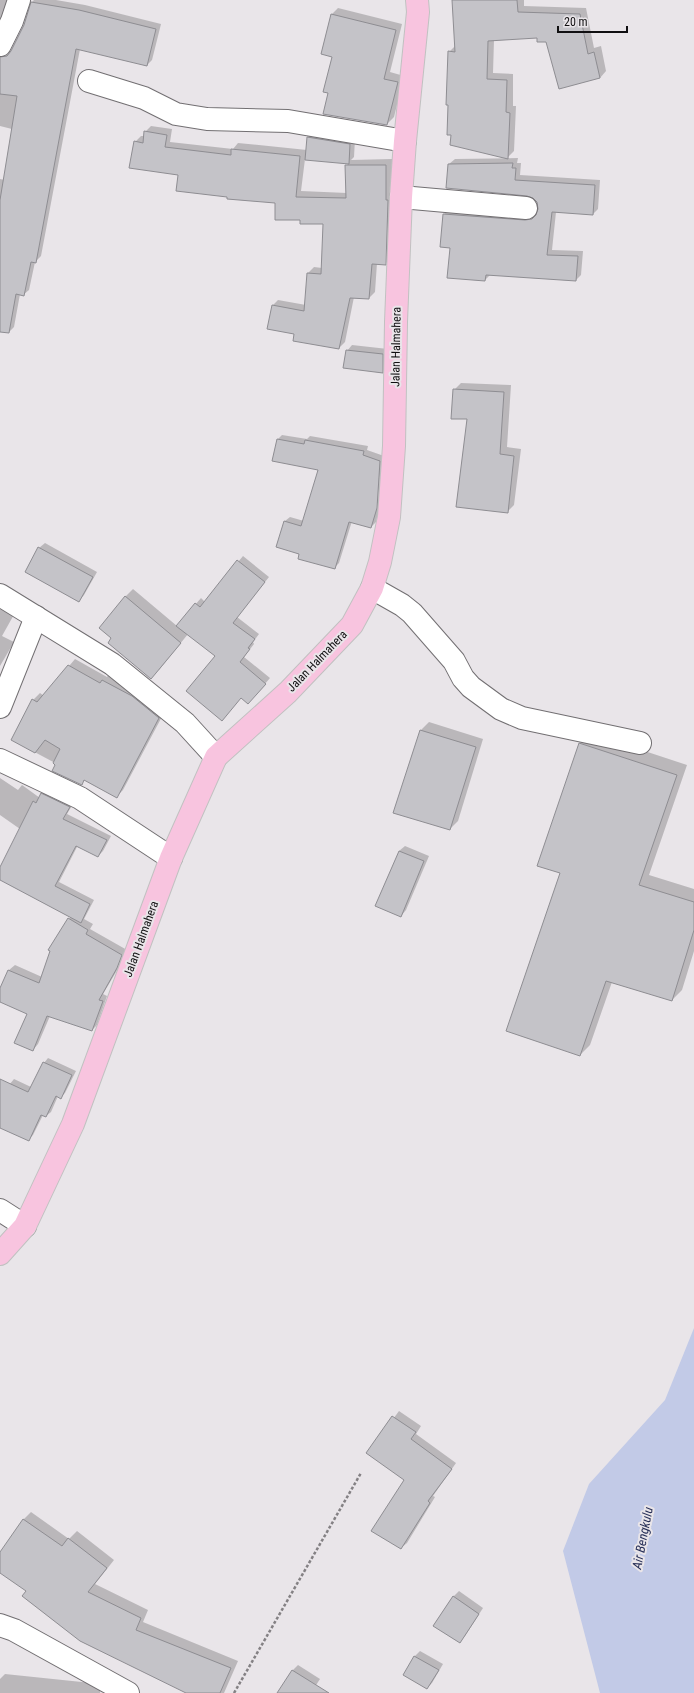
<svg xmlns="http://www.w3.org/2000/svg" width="694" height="1693" font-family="'Roboto Condensed',sans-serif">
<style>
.water{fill:#c2cae7}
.shadow{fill:#0003;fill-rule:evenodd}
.building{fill:#c4c3c8;stroke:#8e8d92}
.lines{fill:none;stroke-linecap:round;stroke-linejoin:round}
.minor-casing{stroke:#726f72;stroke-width:24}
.major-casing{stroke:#c1c1c1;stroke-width:24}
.path{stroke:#848184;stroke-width:2.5;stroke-dasharray:3 2;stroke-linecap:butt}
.minor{stroke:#fff;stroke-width:22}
.major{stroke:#f8c4df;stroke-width:22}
.labels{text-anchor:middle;stroke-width:4;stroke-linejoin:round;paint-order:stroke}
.street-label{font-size:12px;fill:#100f11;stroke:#e9e5e9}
.water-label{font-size:13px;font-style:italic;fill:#283058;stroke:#e9e5e9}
</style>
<rect width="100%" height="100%" fill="#e9e5e9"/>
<polygon class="water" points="694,1328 694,1693 600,1693 563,1551 589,1484 665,1400"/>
<g class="shadow">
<polygon points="0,0 9,0 0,21"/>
<polygon points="34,0 56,0 85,5 161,24 152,60 147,65 80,49 41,256 35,262 29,290 23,295 20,294 14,327 9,332 0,331 0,179 5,180 12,140 10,139 12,129 0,126 0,51 6,52 12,51 25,25 32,2"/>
<polygon points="454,0 524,0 524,6 586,8 594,48 601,46 606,71 600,78 559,88 547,41 538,37 494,40 493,73 513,74 513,106 516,106 514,151 508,157 452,134 449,52 455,46"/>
<polygon points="338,8 402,24 390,72 404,76 394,117 387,124 329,92 333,56 331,15"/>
<path d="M 151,126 L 172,129 L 170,142 L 233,149 L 238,143 L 307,150 L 308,137 L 313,132 L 355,139 L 354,157 L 351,160 L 392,159 L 391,258 L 385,264 L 377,263 L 375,292 L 369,298 L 354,297 L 345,342 L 339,348 L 295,333 L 273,305 L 278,300 L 306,305 L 308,273 L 314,267 L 322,268 L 324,223 L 301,219 L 276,202 L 228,196 L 179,174 L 135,142 L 141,136 L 145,136 L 145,132 ZM 305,159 L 349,163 L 346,166 L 347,193 L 301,191 Z"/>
<polygon points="518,158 517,163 521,163 520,175 600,180 598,209 593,214 556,212 552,250 583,251 581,275 576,280 490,275 485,280 451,247 444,214 449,209 531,215 538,214 538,203 534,197 449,164 455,159"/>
<polygon points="352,345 388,349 388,366 382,372 347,351"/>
<polygon points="461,383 511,385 507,447 521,449 514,505 507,512 468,419 454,390"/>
<polygon points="282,435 307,439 310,436 368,446 367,450 384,456 381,503 376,522 371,527 352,521 339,563 334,568 301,553 277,547 285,521 290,517 304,521 320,469 278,439"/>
<polygon points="45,543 97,572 84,595 79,601 39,548"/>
<polygon points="243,556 269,577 237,617 259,634 253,642 254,644 244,657 270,678 253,698 216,656 188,634 159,670 113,638 125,597 133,589 177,626 201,598 205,602"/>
<polygon points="0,602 16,611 2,636 14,642 0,666"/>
<polygon points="75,659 107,677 109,674 165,711 123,790 117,796 85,780 81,784 57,764 12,740 33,700 40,693 44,696"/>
<polygon points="429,722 483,739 458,821 450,829 421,730"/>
<polygon points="590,733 687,765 649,875 694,889 694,951 682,990 672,1000 612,982 590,1045 580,1055 561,873 580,743"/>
<polygon points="0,778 18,790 22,785 40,798 46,789 74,802 67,814 111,836 103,851 98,856 78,845 59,882 94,900 84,919 93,924 90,929 127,950 122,962 103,994 107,996 97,1025 92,1030 50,1016 38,1044 33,1050 28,1014 0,1001 0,991 9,970 15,965 42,977 52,951 50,949 71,916 0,879 0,869 20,829 0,815"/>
<polygon points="405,846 429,856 406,910 401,916 399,851"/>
<polygon points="48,1058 76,1071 65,1093 61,1097 58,1096 51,1112 46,1116 43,1115 33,1135 29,1139 0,1127 0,1096 14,1079 31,1087 44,1063"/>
<polygon points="399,1411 421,1426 416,1434 456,1463 433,1496 435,1497 407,1543 401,1548 405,1479 368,1453"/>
<polygon points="31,1512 69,1539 77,1531 114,1560 95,1584 148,1610 143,1622 238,1661 224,1693 189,1693 0,1572 0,1554 23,1520"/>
<polygon points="459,1591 483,1608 465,1636 459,1642 453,1597"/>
<polygon points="420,1651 443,1664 432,1683 427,1688 404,1675 415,1656"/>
<polygon points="298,1665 320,1679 311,1693 279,1693 293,1670"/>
<polygon points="5,1674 101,1684 100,1693 0,1693 0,1679"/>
</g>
<g class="building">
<polygon points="452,0 517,0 518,12 580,14 588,54 594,52 600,78 559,89 546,42 537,42 537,38 488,41 487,79 507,80 506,112 510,113 508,159 450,145 451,135 447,135 448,105 446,105 448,51 455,52"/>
<polygon points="31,2 79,10 156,29 147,66 76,49 36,263 31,262 24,296 16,294 9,333 0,332 0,200 17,96 0,94 0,57 7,56 11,51 24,25"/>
<polygon points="331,14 396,30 384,79 398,82 387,125 323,114 328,93 323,92 332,57 321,54"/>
<polygon points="144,131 167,135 165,147 231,155 231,149 300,156 296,197 346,198 345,165 386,165 386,200 388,200 386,265 372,264 369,299 350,298 339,349 293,341 294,334 267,329 272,305 304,311 307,273 321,274 323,224 300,224 300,220 275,220 275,203 227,199 227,197 176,191 178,175 129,168 134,141 143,143"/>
<polygon points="307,137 350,144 349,164 305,160"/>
<polygon points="513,163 512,168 516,168 515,180 595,185 593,215 552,212 547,255 578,256 576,281 486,275 485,281 447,278 450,248 440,247 443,214 525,220 532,219 536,215 538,209 537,202 533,198 527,196 446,188 448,164"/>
<polygon points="346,350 383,354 383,373 343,368"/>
<polygon points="453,389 504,392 500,454 514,456 508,513 456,507 467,419 451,419"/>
<polygon points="277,439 304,444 305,440 364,451 363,455 380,461 377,508 371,528 349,522 335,569 298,559 299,554 276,547 284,521 301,526 318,470 272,461"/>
<polygon points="38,547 93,577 79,602 25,572"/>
<polygon points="237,560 265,582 233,623 255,639 248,648 250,649 240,662 266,684 248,704 241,698 222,721 186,691 215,656 176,626 195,603 200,607"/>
<polygon points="125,596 181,643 151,679 108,643 111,638 99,628"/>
<polygon points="68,665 100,683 102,680 132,696 159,718 117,798 84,780 82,785 52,771 55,765 53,763 60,749 45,740 35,753 11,740 32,699 37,702"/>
<polygon points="420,730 476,747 450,830 393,813"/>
<polygon points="579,743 677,775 639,885 694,902 694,930 672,1001 606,981 580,1056 506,1031 560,873 537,866"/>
<polygon points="41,793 70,807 63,819 107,840 98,857 76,846 55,886 90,904 81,923 0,880 0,867 33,801 36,803"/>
<polygon points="399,851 424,861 401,917 375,906"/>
<polygon points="68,918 88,930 86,934 122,955 117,968 99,1000 103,1001 92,1031 47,1016 33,1051 14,1043 27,1014 0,1002 0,988 8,970 39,983 50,951 48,950"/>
<polygon points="43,1062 72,1075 61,1099 56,1096 46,1117 41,1115 29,1141 0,1128 0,1079 28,1092"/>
<polygon points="392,1416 416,1432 411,1439 452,1469 428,1501 430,1503 401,1549 371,1531 404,1480 366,1453"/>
<polygon points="23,1519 62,1546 68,1538 107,1568 88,1592 141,1618 136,1630 231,1668 220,1693 186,1693 80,1641 22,1596 26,1591 0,1573 0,1552"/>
<polygon points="453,1596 479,1614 460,1643 433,1626"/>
<polygon points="414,1656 439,1670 427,1689 403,1675"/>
<polygon points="292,1670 329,1693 277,1693"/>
</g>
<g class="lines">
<g class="minor-casing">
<g id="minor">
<polyline points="0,45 12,21 19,0"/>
<polyline points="89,81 144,98 176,114 207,119 288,121 405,141"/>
<polyline points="401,197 526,208"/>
<polyline points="372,588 402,605 412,613 454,661 463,678 471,687 501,709 522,718 640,743"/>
<polyline points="0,595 112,664 185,723 216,757"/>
<polyline points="0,707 36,617"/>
<polyline points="0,760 80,798 171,858"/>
<polyline points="0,1210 25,1226"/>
<polyline points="0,1625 14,1630 128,1693"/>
</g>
</g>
<g class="major-casing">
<polyline id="major" points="0,1254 25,1226 73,1124 171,858 216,757 288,692 352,625 372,588 380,562 389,517 394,446 396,322 401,197 405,141 418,12 417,0"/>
</g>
<polyline class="path" points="234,1693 361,1473"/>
<use href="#minor" class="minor"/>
<use href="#major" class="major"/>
</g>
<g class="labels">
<g class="street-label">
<text transform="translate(396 347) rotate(-89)" y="4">Jalan Halmahera</text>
<text transform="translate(317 661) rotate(-46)" y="4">Jalan Halmahera</text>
<text transform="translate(141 939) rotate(-70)" y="4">Jalan Halmahera</text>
</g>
<g class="water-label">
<text transform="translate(642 1538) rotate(-79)" y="5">Air Bengkulu</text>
</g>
</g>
<path d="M558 26v6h69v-6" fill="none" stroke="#100f11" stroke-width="2"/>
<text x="564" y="26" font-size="12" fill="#100f11" stroke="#e9e5e9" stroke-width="3" paint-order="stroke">20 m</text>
</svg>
